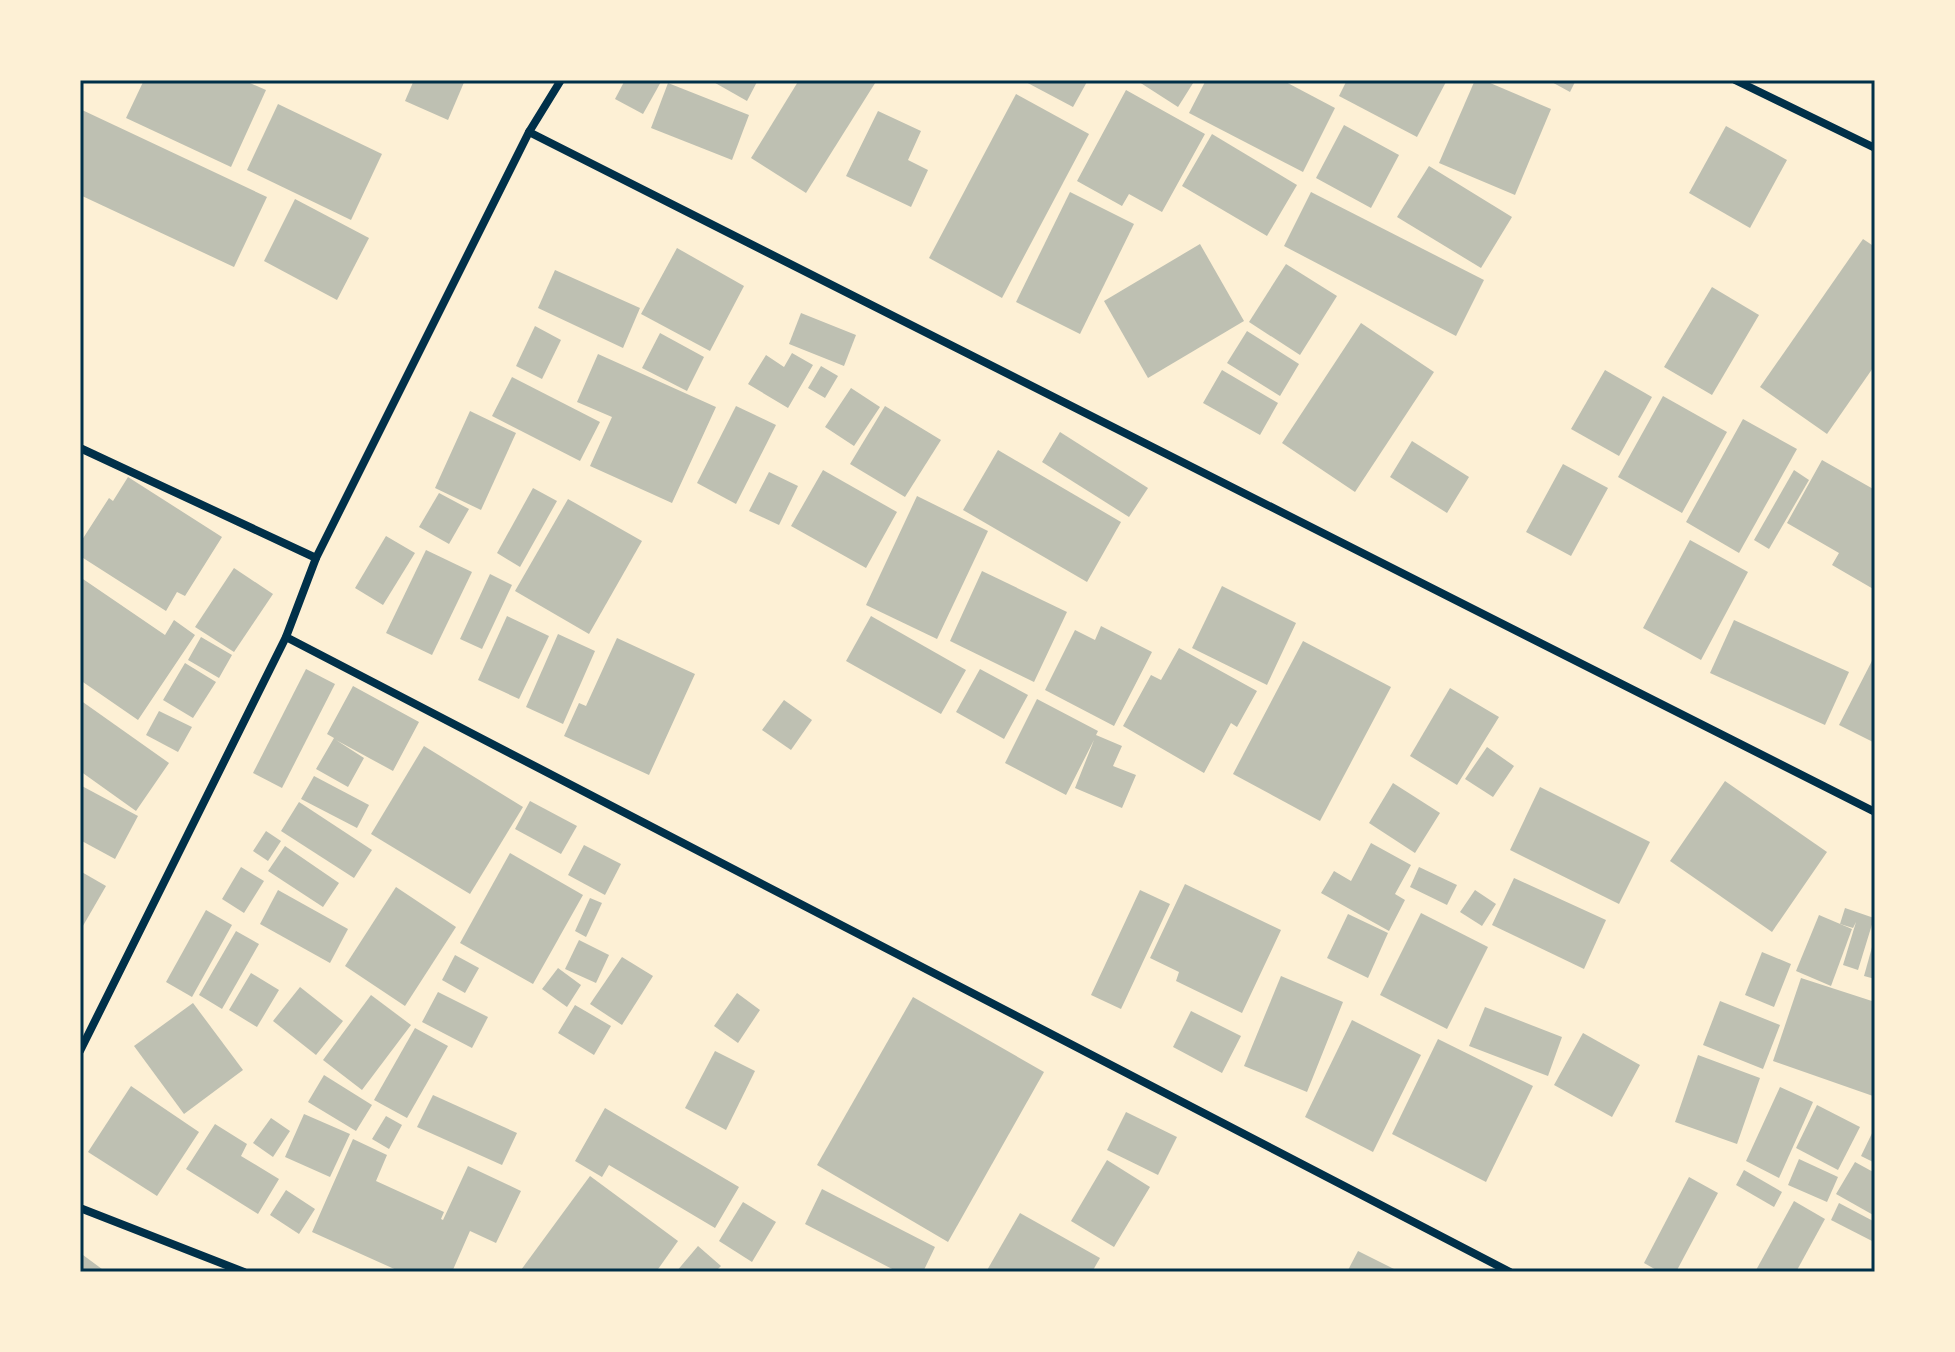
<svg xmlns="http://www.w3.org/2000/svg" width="1955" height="1352" font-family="'Source Sans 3',sans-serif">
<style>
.building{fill:#bec0b2}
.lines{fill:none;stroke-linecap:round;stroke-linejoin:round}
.minor{stroke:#003049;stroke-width:8}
.neatline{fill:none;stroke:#003049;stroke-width:3}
</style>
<rect width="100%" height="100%" fill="#fdf0d5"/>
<g class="building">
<polygon points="144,80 243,80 266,90 231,167 126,118"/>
<polygon points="414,80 465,80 448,120 405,101"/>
<polygon points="625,80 662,80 643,114 615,99"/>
<polygon points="710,80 758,80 747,101"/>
<polygon points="799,80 877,80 806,193 751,158"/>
<polygon points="1022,80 1088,80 1073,107"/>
<polygon points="1136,80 1195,80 1178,107"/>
<polygon points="1206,80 1282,80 1335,108 1303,172 1189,113"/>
<polygon points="1347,80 1447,80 1417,137 1339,96"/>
<polygon points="1475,80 1483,80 1551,109 1515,195 1439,163"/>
<polygon points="1548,80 1576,80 1570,92"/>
<polygon points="668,83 749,115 732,160 651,128"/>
<polygon points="1126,90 1205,134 1162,212 1129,194 1122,206 1077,181"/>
<polygon points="1016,94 1089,134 1002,298 929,258"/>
<polygon points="278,104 382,154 351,220 247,170"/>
<polygon points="80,109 267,197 234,267 80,195"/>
<polygon points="878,111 921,131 908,160 928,170 911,207 846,176"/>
<polygon points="1344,125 1399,155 1371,208 1316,178"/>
<polygon points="1726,126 1787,160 1750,228 1689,193"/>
<polygon points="1212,134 1297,185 1267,236 1182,186"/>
<polygon points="1429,166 1512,217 1481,268 1397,217"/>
<polygon points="1070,192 1134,224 1080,334 1016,302"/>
<polygon points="1311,192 1484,280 1456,336 1284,246"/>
<polygon points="295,199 369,238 337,300 264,261"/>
<polygon points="1863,239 1875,247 1875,365 1827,434 1760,387"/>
<polygon points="1200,244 1244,321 1148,378 1104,301"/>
<polygon points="677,248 744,286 710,351 641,314"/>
<polygon points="1286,264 1337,296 1300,355 1249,322"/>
<polygon points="555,270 640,308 623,348 538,308"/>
<polygon points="1712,287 1759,315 1712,395 1664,367"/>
<polygon points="801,313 856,335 844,366 789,344"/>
<polygon points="1361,323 1434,372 1355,492 1282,443"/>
<polygon points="535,326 561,340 542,379 516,366"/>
<polygon points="1247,331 1299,364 1280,396 1227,363"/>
<polygon points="660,333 704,357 687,391 642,368"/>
<polygon points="792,353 813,365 788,408 748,384 766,355 784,367"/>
<polygon points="598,354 716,407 672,503 590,466 612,417 577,402"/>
<polygon points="821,366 838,376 825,398 808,388"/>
<polygon points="1222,370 1278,403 1260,435 1203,403"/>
<polygon points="1605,370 1652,397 1619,456 1571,429"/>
<polygon points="512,377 600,422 580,461 492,416"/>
<polygon points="851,388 880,407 854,446 825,427"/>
<polygon points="1663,396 1727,432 1682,513 1618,477"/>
<polygon points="736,406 776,425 736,504 697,483"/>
<polygon points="885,406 941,440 905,497 850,464"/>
<polygon points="470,411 516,433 481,510 435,488"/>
<polygon points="1743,419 1797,449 1739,553 1686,522"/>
<polygon points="1060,432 1148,488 1129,517 1042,462"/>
<polygon points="1412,441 1469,477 1447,513 1390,477"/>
<polygon points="998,450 1121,522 1087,582 963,510"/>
<polygon points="1822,460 1875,490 1875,590 1832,565 1839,553 1787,523"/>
<polygon points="1563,464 1608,488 1571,556 1526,532"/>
<polygon points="823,470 897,512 866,568 791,526"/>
<polygon points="1794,470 1809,480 1769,549 1754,540"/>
<polygon points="769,472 798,486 779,525 749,511"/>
<polygon points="128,477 222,537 185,596 177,592 166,611 80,556 80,543 109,498 113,501"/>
<polygon points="533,488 557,501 520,567 497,553"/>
<polygon points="439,493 469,509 449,544 419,527"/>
<polygon points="917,496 988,531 937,639 866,605"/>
<polygon points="568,499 642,541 589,634 515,591"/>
<polygon points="386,536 415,553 383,605 355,588"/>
<polygon points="1690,540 1748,572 1701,660 1643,628"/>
<polygon points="426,550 472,572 432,655 386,633"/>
<polygon points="234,568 273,594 234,652 195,627"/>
<polygon points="982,571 1067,612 1034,682 950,641"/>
<polygon points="490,574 512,585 482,649 460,639"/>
<polygon points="80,577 165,635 174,620 195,635 138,720 80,680"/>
<polygon points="1222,586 1296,623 1267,685 1192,648"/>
<polygon points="507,616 549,636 519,699 478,680"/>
<polygon points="871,616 966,670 941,714 846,661"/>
<polygon points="1734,620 1849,672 1825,725 1710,673"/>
<polygon points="1101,626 1152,652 1114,726 1045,690 1075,630 1095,640"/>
<polygon points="558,634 595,651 563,724 526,707"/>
<polygon points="201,637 232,655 219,678 188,660"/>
<polygon points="617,638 695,674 649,775 564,736 579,703 586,706"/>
<polygon points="1303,641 1391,687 1320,821 1233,774"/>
<polygon points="1179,648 1257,691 1237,727 1231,723 1204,773 1123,726 1151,675 1161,680"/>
<polygon points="1875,655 1875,743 1839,725"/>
<polygon points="185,663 216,682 193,718 163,700"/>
<polygon points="306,669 335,684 282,788 253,773"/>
<polygon points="980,669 1028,695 1004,739 956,712"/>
<polygon points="353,686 419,722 393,771 336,740 364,758 348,787 316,769 334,738 327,734"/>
<polygon points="1450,688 1499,717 1457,785 1410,756"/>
<polygon points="1037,699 1098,731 1096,735 1122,746 1113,766 1136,775 1122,808 1075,788 1094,740 1066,795 1005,763"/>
<polygon points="80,700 169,763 136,811 80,771"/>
<polygon points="784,700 812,720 791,750 762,730"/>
<polygon points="159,711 192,727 178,752 146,735"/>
<polygon points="424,746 523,807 470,894 371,834"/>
<polygon points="1487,747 1514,766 1493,797 1465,779"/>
<polygon points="314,776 369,805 357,828 301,799"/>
<polygon points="1725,781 1827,852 1772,932 1670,861"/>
<polygon points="1393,783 1440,813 1415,853 1369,823"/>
<polygon points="80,785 138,816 115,859 80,840"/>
<polygon points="1540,787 1650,842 1619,904 1510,850"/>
<polygon points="530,801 577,826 561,854 515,829"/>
<polygon points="299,802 372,850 354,878 281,831"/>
<polygon points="266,831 281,841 268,861 253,851"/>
<polygon points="1371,843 1411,865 1395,894 1405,900 1389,931 1321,893 1334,871 1351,881"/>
<polygon points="584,845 621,864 605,895 568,875"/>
<polygon points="285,846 339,883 323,907 268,871"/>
<polygon points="510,853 583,895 533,984 460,943"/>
<polygon points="241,867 264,881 244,913 222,899"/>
<polygon points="1419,867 1457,885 1447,905 1410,887"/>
<polygon points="80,871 106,886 80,931"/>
<polygon points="1514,878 1606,920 1584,969 1492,925"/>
<polygon points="1185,884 1281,930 1242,1013 1176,981 1179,972 1150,958"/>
<polygon points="396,887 456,927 405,1006 345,966"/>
<polygon points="278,890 348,929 330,963 260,924"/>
<polygon points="1140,890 1170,904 1121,1009 1091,995"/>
<polygon points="1475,890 1496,904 1482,926 1460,912"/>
<polygon points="590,898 602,903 586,937 575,931"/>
<polygon points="1845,908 1874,918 1858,970 1843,965 1856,922 1853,928 1840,924"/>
<polygon points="206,910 232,925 192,997 166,982"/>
<polygon points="1421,913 1488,947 1447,1029 1380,995"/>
<polygon points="1348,914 1388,933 1368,978 1327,958"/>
<polygon points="1819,915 1852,929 1831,986 1796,971"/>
<polygon points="236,931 259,944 222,1009 199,995"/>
<polygon points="579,940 609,955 596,983 565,969"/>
<polygon points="1874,940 1875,940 1875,979 1864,976"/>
<polygon points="1762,952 1791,964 1774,1007 1745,995"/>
<polygon points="455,955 479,968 465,993 442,980"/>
<polygon points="622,957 653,976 622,1025 590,1004"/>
<polygon points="558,968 581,985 567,1007 542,989"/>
<polygon points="251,973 279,990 257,1027 229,1010"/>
<polygon points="1281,976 1343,1002 1307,1092 1244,1066"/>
<polygon points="1801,978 1875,1002 1875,1090 1873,1096 1773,1061"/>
<polygon points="300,987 343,1021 316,1055 273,1021"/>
<polygon points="438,992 488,1017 472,1048 422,1022"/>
<polygon points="737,993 760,1010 738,1043 714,1026"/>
<polygon points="371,995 411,1025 362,1090 323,1060"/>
<polygon points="913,997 1044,1072 948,1242 817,1165"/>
<polygon points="1720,1001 1780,1025 1763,1069 1703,1045"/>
<polygon points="193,1003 243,1070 184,1114 134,1046"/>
<polygon points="575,1005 611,1026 594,1055 558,1033"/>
<polygon points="1485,1007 1562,1037 1548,1076 1469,1046"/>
<polygon points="1191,1011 1241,1036 1222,1073 1173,1047"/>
<polygon points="1352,1020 1421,1055 1373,1152 1305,1117"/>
<polygon points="415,1028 448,1046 407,1118 374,1100"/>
<polygon points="1583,1033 1640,1065 1612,1117 1554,1085"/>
<polygon points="1438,1039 1533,1086 1486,1182 1392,1134"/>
<polygon points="715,1051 755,1071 726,1130 685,1108"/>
<polygon points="1698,1055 1760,1078 1737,1144 1675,1122"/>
<polygon points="324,1075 372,1105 356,1131 308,1102"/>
<polygon points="131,1086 199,1132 157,1196 88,1152"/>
<polygon points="1780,1087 1813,1102 1779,1178 1746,1161"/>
<polygon points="433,1095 517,1133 502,1165 417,1127"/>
<polygon points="1817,1105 1860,1127 1838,1170 1796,1148"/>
<polygon points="605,1108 739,1187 715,1228 609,1165 602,1177 575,1161"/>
<polygon points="1126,1112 1177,1137 1158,1175 1107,1150"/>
<polygon points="304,1114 350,1134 330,1177 285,1157"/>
<polygon points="386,1116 402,1125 389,1149 372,1139"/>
<polygon points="271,1118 290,1131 273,1157 253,1143"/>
<polygon points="215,1124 247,1144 241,1156 279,1179 258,1214 186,1169"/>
<polygon points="1875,1127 1875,1163 1861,1156"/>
<polygon points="353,1139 387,1155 376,1181 444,1212 441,1219 443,1220 468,1166 521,1191 496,1243 470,1231 452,1272 401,1272 312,1232"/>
<polygon points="1799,1159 1838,1177 1827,1202 1788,1185"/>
<polygon points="1107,1160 1150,1187 1114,1247 1071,1221"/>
<polygon points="1855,1162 1875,1173 1875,1216 1836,1194"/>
<polygon points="1744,1170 1782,1192 1774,1207 1736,1185"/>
<polygon points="590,1176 678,1241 656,1272 524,1272 521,1270"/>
<polygon points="1689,1177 1718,1193 1676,1272 1660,1272 1644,1263"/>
<polygon points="822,1189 935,1247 923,1272 898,1272 805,1224"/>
<polygon points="286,1190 315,1209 299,1234 270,1215"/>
<polygon points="1794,1201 1825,1219 1796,1272 1755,1272"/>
<polygon points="743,1202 776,1222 752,1262 719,1241"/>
<polygon points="1839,1203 1875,1222 1874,1242 1831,1220"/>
<polygon points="1020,1213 1100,1258 1092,1272 986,1272"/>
<polygon points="698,1246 721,1266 715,1272 676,1272"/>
<polygon points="1358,1251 1400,1272 1347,1272"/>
<polygon points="83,1255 106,1272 80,1272 80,1260"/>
</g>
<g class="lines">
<g class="minor">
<polyline points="1735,80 1875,148"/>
<polyline points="529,132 1875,812"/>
<polyline points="80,448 316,558"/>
<polyline points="286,637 1510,1272"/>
<polyline points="80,1051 286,637 316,558 529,132 561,80"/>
<polyline points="80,1208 244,1272"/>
</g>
</g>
<rect width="1955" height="1352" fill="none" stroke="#fdf0d5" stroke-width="164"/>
<rect x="82" y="82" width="1791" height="1188" class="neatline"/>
</svg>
